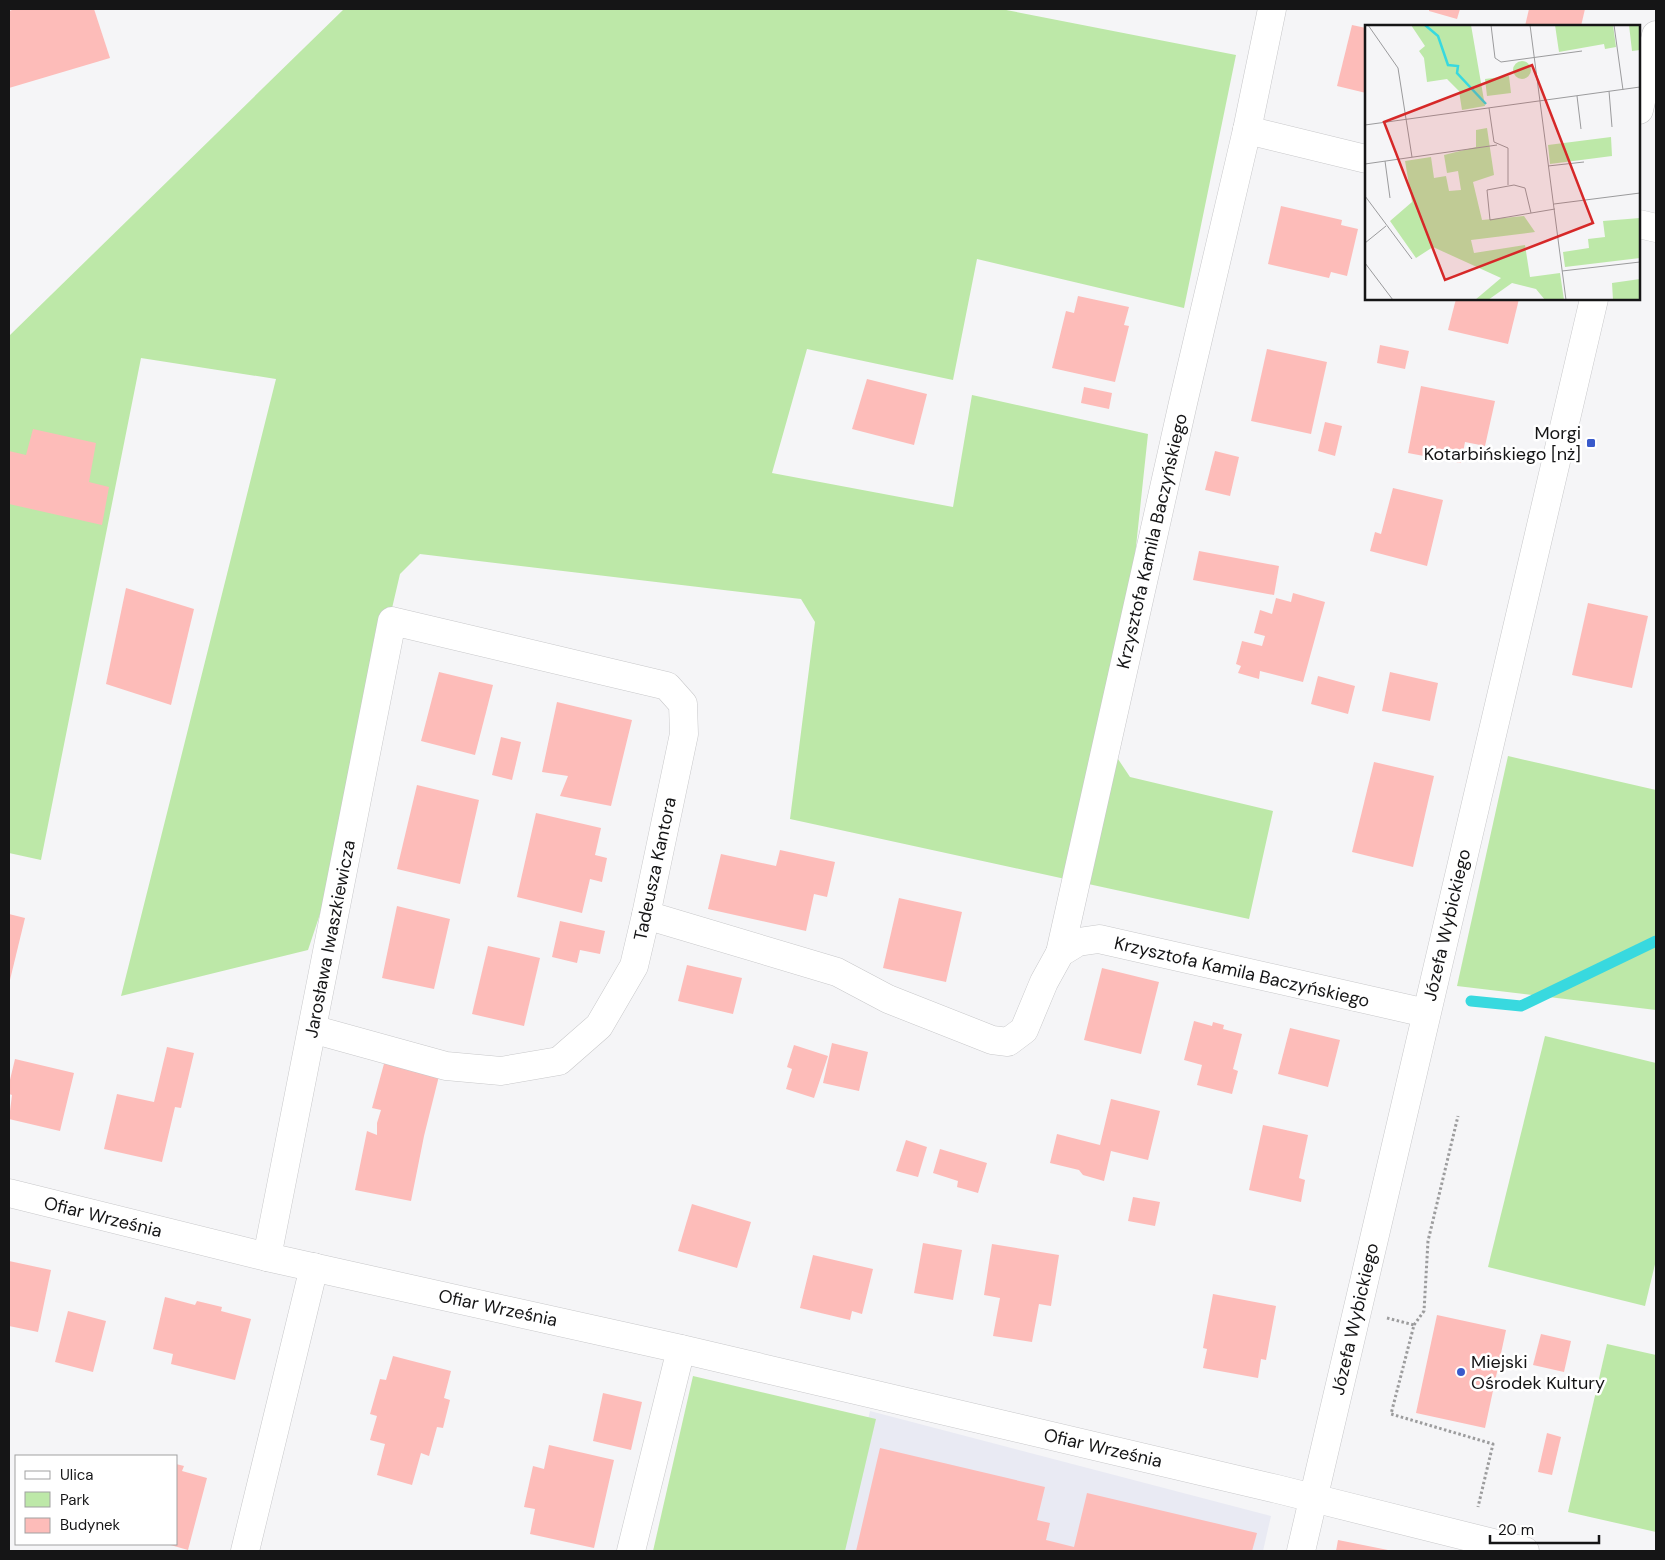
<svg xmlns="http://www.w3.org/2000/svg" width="1665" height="1560" font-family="'DM Sans',sans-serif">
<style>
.built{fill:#e9eaf3}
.green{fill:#bde8a8}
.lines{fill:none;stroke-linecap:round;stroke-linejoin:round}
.stream{stroke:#38d9df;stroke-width:11}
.building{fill:#fdbcb9}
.minor-casing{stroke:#c8c8ca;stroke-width:29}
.path{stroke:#9c9c9d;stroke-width:3;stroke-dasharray:2.5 2.5;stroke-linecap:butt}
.minor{stroke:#fff;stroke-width:28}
.poi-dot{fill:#395acb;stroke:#fff;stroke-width:2}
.labels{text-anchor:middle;stroke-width:5;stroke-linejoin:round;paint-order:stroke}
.poi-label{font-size:18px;fill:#151516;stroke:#fff;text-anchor:end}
.street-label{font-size:18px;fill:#151516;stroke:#fff}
.inset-river{fill:none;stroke:#38d9df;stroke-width:2.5}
.inset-road{fill:none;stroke:#9b9b9d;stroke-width:1}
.view{fill:#d62828;fill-opacity:0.15;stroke:#d62828;stroke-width:2.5}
.inset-edge{fill:none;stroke:#151516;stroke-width:2.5}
</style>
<rect width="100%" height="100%" fill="#f5f5f7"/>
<polygon class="built" points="870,1411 1271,1516 1263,1551 838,1551"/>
<g class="green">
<polygon points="344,9 1001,9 1236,55 1184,308 977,259 953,380 807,349 772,473 953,507 972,395 1148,434 1114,753 1130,777 1273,811 1249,919 790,819 815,622 801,599 420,554 400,574 322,908 308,950 121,996 276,379 141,358 41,860 9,853 9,336"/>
<polygon points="1508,756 1656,790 1656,1010 1457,986"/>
<polygon points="1545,1036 1656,1063 1656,1260 1645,1306 1488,1267"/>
<polygon points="1607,1344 1656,1355 1656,1532 1568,1512"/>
<polygon points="693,1376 876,1419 845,1551 653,1551"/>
</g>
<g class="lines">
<polyline class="stream" points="1471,1001 1521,1006 1656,941"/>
</g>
<g class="building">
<polygon points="15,9 94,9 110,58 9,88 9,11"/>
<polygon points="1429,9 1460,9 1457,19 1429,11"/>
<polygon points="1529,9 1585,9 1581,26 1525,26"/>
<polygon points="1352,25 1366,28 1366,93 1337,86"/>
<polygon points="1281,206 1342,220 1341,225 1358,229 1347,276 1331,272 1329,278 1268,264"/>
<polygon points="1078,296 1129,307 1124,325 1129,326 1115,382 1052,368 1066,311 1074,313"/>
<polygon points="1456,299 1519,299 1508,344 1448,330"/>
<polygon points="1380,345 1409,351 1405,369 1377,363"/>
<polygon points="1267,349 1327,362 1311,434 1251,421"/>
<polygon points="867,379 927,394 914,445 852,429"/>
<polygon points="1421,386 1495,401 1485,446 1465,442 1461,463 1408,453"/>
<polygon points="1084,387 1112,393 1109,409 1081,403"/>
<polygon points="1325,422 1342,426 1335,456 1318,451"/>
<polygon points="33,429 96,443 89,482 109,487 102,525 9,504 9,451 26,455"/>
<polygon points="1215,451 1239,457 1230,496 1205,490"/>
<polygon points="1393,488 1443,500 1427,566 1370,551 1375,532 1381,534"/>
<polygon points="1199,551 1279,566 1274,595 1193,580"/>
<polygon points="126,588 194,609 171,705 106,684"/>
<polygon points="1293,593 1325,602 1303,682 1260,671 1259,679 1238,673 1241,666 1236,664 1242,641 1262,646 1265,636 1254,633 1260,610 1272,614 1276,598 1291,602"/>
<polygon points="1588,603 1648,616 1632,688 1572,675"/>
<polygon points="439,672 493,685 475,755 421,741"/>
<polygon points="1390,672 1438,683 1430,721 1382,711"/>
<polygon points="1318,676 1355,686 1348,714 1311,704"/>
<polygon points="557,702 632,720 611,806 560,796 568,776 542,772"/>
<polygon points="501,737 521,742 512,780 492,775"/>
<polygon points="1374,762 1434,776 1413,867 1352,852"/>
<polygon points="417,785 479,800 460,884 397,869"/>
<polygon points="536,813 601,828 595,855 607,858 602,882 590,879 582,913 517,897"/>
<polygon points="780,850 835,862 827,897 814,894 806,931 708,909 721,854 776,866"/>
<polygon points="899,898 962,912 946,982 883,968"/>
<polygon points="397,906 450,919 434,989 382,978"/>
<polygon points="9,914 25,918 9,984"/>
<polygon points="560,921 605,931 600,954 580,950 577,963 552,957"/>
<polygon points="488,946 540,958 524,1026 472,1014"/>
<polygon points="687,965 742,978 733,1014 678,1001"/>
<polygon points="1102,968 1159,982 1141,1054 1084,1040"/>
<polygon points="1194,1021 1212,1026 1213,1022 1224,1025 1223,1029 1242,1034 1233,1069 1238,1071 1232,1094 1197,1085 1202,1065 1184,1060"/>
<polygon points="1290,1028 1340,1040 1328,1087 1278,1074"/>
<polygon points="832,1043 868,1052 859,1091 823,1083"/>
<polygon points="794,1045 828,1056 814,1098 786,1089 792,1069 787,1067"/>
<polygon points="167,1047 194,1053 181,1108 175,1107 162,1162 104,1149 117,1094 154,1102"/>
<polygon points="15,1059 74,1073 60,1131 9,1119 12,1095 9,1094 9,1084"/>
<polygon points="385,1060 440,1072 424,1136 411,1201 355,1190 367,1131 377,1135 377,1123 381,1110 372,1108"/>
<polygon points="1111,1099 1160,1111 1148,1160 1111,1151 1104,1181 1083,1175 1079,1170 1050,1163 1057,1134 1100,1145"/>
<polygon points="1263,1125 1308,1135 1299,1178 1305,1180 1301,1202 1249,1190"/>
<polygon points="906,1140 927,1147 918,1177 896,1171"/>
<polygon points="940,1149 987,1163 978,1193 957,1187 958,1181 933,1173"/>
<polygon points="1133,1197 1160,1202 1155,1226 1128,1221"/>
<polygon points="692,1204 751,1222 737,1268 678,1251"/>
<polygon points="923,1243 962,1250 953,1300 914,1293"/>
<polygon points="992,1244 1059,1255 1051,1306 1039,1304 1032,1342 993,1336 1000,1298 984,1295"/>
<polygon points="813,1255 873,1269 862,1314 852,1311 850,1320 800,1308"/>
<polygon points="9,1261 51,1270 38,1332 9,1326"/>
<polygon points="1213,1294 1276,1306 1266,1360 1261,1359 1258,1378 1203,1368 1207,1349 1203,1348"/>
<polygon points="165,1297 195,1305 197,1301 222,1307 221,1311 251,1319 235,1380 171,1364 173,1354 153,1349"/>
<polygon points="68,1311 106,1321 93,1372 55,1362"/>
<polygon points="1437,1315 1506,1330 1485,1428 1416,1413"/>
<polygon points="1541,1334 1571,1341 1564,1372 1533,1365"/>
<polygon points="393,1356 451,1371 444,1398 450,1400 443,1428 437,1427 429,1456 421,1453 412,1485 377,1475 385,1444 370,1440 377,1416 370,1414 380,1379 386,1380"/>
<polygon points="603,1393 642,1402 631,1450 593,1441"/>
<polygon points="1547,1433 1561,1437 1552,1475 1538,1472"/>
<polygon points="549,1445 614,1460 594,1548 530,1534 535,1509 524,1507 533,1466 544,1469"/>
<polygon points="880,1448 1045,1487 1037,1520 1050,1523 1046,1540 1074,1547 1087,1493 1257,1533 1252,1551 856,1551"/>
<polygon points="176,1464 184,1466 182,1471 207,1478 188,1550 167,1544 176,1544"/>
<polygon points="1338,1540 1388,1550 1388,1551 1336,1551"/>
</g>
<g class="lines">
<g class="minor-casing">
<g id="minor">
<polyline points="1639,110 1656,35"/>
<polyline points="1247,130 1366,159"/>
<polyline points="1639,224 1656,228"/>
<polyline points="646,915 837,972 888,999 992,1040 1008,1042 1024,1030 1044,982 1060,953 1078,942 1099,939 1426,1013"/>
<polyline points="1060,953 1183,403 1247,130 1272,9"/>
<polyline points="9,1193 267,1257 681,1349 1277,1489 1525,1551"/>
<polyline points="267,1257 392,621 667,686 683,704 684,734 646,915 634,966 599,1026 559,1061 501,1071 446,1066 312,1029"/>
<polyline points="245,1551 314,1267"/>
<polyline points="631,1551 681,1349"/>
<polyline points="1301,1551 1594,299"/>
</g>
</g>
<g class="path">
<polyline points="1387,1318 1414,1325 1391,1414 1493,1444 1478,1507"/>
<polyline points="1414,1325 1424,1311 1428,1241 1458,1116"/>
</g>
<use href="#minor" class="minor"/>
</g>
<g class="poi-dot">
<rect x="1586" y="438" width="10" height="10" rx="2.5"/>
<circle cx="1461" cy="1372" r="5"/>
</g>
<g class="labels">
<g class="poi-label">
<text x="1581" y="439">Morgi<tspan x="1581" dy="21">Kotarbińskiego [nż]</tspan></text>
<text x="1471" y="1368" text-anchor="start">Miejski<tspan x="1471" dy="21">Ośrodek Kultury</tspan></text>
</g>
<g class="street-label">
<text transform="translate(1152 541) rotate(-77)" y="6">Krzysztofa Kamila Baczyńskiego</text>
<text transform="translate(655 869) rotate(-78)" y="6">Tadeusza Kantora</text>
<text transform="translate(1447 925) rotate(-77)" y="6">Józefa Wybickiego</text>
<text transform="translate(330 939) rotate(-79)" y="6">Jarosława Iwaszkiewicza</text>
<text transform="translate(1242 972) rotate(13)" y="6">Krzysztofa Kamila Baczyńskiego</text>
<text transform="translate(103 1217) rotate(14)" y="6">Ofiar Września</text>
<text transform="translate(498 1308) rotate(12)" y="6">Ofiar Września</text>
<text transform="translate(1355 1319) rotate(-77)" y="6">Józefa Wybickiego</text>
<text transform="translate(1103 1448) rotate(13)" y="6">Ofiar Września</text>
</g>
</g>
<g transform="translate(1365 25)">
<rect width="275" height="275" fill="#f5f5f7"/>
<path d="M 46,0 L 106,0 L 120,81 L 97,85 L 94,66 L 82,54 L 62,57 L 59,33 L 54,26 L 60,21 ZM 190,0 L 248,0 L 251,22 L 240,24 L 239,19 L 194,27 ZM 264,0 L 275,0 L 275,25 L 267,26 ZM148 45a9 9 0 1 1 18 0a9 9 0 1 1-18 0ZM 144,51 L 146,68 L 122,71 L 120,54 ZM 122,103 L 129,150 L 108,157 L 117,195 L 159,191 L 170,207 L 106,215 L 109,228 L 160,220 L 165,252 L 195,248 L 199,275 L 180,275 L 171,264 L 147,258 L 123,275 L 110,275 L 136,253 L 68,222 L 51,233 L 25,196 L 47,177 L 40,136 L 66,132 L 69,153 L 81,151 L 84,166 L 96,165 L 93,146 L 82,148 L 79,130 L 111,122 L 111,105 ZM 246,112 L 247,131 L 185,139 L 183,120 ZM 275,193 L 275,233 L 200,242 L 198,227 L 224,223 L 223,214 L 240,212 L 238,196 ZM 275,254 L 275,275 L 248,275 L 247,258 Z" fill="#bde8a8"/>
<path class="inset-river" d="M 60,0 L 73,11 L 83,40 L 93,41 L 92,48 L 121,79"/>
<path class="inset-road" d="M 3,0 L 33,43 L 47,132M 126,0 L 130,33 L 136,37 L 217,26M 165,0 L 201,275M 249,0 L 258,65M 244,66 L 247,102M 212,71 L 216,104M 124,83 L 129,117 L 143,123 L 143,160M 0,100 L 275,62M 20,136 L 25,173M 0,139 L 132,120M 183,141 L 219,137M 0,171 L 47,234M 189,179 L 275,168M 166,188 L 160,163 L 149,160 L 122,165 L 125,195 L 190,184M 0,218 L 21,201M 0,238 L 28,275M 197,246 L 275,237"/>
<path class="view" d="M 167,40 L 228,198 L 80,255 L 19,97 Z"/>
<rect width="275" height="275" class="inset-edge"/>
</g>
<rect width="1665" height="1560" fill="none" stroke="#151516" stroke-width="20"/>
<rect x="15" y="1455" width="162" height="90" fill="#ffffff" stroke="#a1a1a2"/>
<rect x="25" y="1471" width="25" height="8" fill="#ffffff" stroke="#a1a1a2"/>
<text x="60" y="1480" font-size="15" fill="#151516">Ulica</text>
<rect x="25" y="1492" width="25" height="15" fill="#bde8a8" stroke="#a1a1a2"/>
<text x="60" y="1505" font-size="15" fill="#151516">Park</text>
<rect x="25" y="1518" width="25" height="15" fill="#fdbcb9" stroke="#a1a1a2"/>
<text x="60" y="1530" font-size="15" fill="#151516">Budynek</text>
<path d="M1490 1535v8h109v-8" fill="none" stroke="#151516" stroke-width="2.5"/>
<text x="1498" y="1535" font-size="15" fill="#151516" stroke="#ffffff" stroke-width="4" paint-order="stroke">20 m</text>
</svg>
